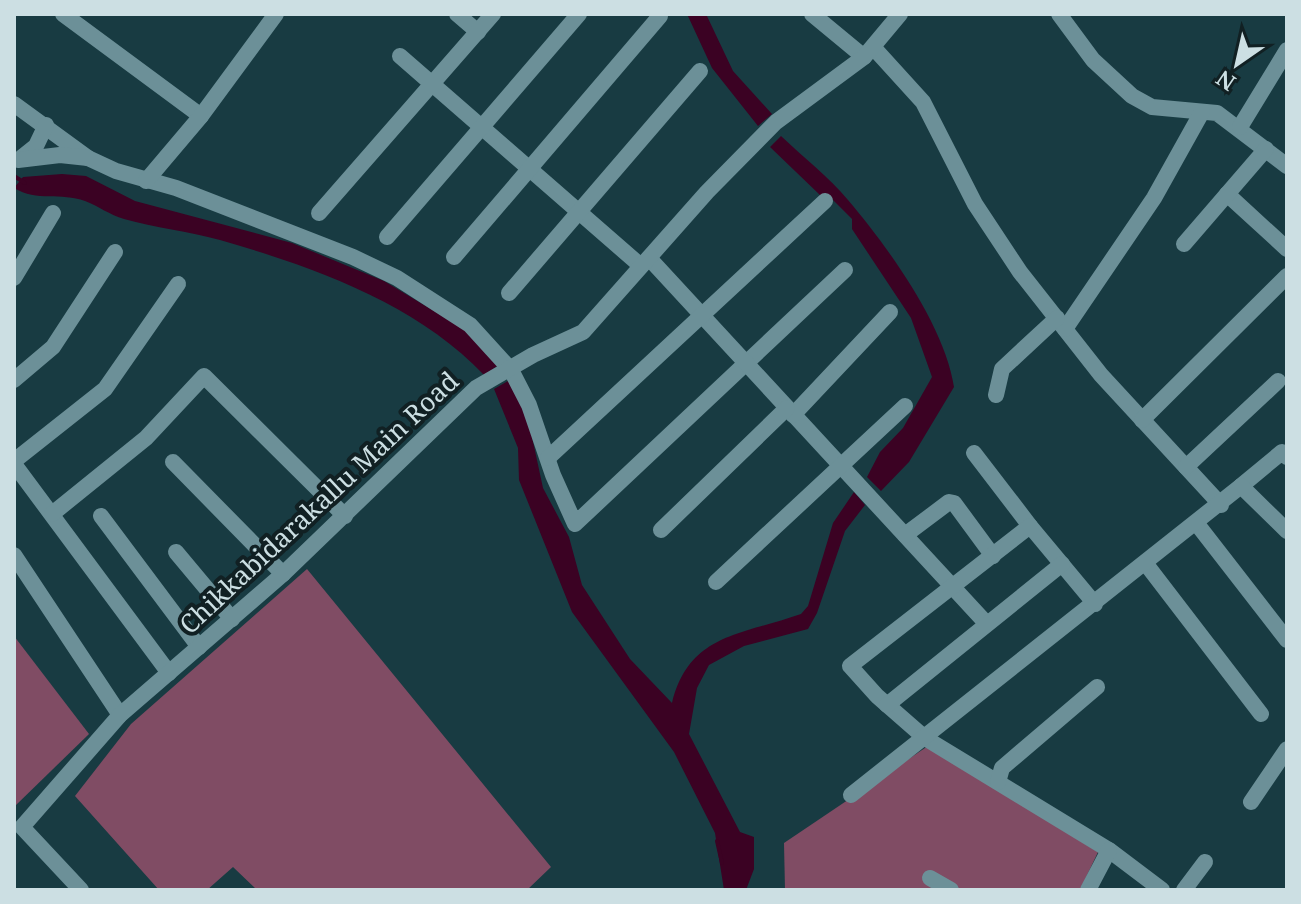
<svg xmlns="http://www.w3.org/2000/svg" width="1301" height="904" font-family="'Noto Serif',serif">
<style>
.green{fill:#804c64}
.water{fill:#3b0223}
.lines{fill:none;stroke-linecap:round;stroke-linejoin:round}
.stream{stroke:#3b0223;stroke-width:4}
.minor{stroke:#6c9098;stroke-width:16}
.labels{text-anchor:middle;stroke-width:8;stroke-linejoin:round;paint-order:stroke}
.street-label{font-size:26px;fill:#ccdfe3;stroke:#112023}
</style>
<rect width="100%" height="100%" fill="#183b42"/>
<g class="green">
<polygon points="307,569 551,867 527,890 257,890 233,867 207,890 159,890 75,796 131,724"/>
<polygon points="14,636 89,734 14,807"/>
<polygon points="928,746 1098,852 1080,890 785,890 784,843"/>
</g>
<g class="water">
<polygon points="687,14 706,14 733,71 772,114 758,126 712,68"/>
<path d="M 781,136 C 803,157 829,177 848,200 C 888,247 945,326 954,387 L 909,462 L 881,491 L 867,477 L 880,452 L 903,428 L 932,377 L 911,318 L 852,229 L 852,219 L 829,196 L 821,196 L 770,147 Z"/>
<path d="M 62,174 L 86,176 L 135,201 L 292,243 L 384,281 L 464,329 L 499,365 L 484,375 C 416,303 313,267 220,240 C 188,231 155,228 124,219 C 110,215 98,206 85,201 C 61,192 37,202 14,188 L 23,177 Z"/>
<path d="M 508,381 L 526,409 L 543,488 L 569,537 L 582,585 L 630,659 L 672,703 C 689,634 741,635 801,614 L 808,606 L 833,523 L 854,492 L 865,505 L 845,531 L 817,613 L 808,629 L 744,646 L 709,665 L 697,688 L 689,734 L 740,832 L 754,837 L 754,869 L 746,890 L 724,890 L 715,833 L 674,752 L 572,612 L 519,480 L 518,448 L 494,389 Z"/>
</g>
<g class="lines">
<g class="stream">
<polyline points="14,176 25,183"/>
<polyline points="717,841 722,863"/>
</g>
<g class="minor">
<polyline points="63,14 201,116"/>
<polyline points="457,14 478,32"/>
<polyline points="812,14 864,57"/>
<polyline points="1059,14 1093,60 1132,96 1152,107 1217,113 1287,166"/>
<polyline points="873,47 923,102 975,204 1020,272 1101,375 1221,505"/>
<polyline points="400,56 641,266"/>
<polyline points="14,104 88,158"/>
<polyline points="1240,127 1287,50"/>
<polyline points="21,158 36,146 46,125"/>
<polyline points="18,160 60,155 88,158 116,171 176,188 353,257 397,278 470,325 511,370 529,405 553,475 575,524 845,270"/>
<polyline points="146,181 201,116 276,14"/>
<polyline points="1227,194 1287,249"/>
<polyline points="319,213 493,14"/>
<polyline points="387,237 579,14"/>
<polyline points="1184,244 1266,149"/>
<polyline points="454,257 660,16"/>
<polyline points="649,258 986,623"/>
<polyline points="14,278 53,213"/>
<polyline points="509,293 700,71"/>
<polyline points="1065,329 1154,198 1202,112"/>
<polyline points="14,380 53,347 115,252"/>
<polyline points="996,395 1002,369 1057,318"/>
<polyline points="793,415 890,312"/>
<polyline points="1142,420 1287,276"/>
<polyline points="974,453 1030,526"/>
<polyline points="548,458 825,201"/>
<polyline points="14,461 105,389 178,284"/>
<polyline points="173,462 283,574"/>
<polyline points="14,464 169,673"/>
<polyline points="1186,467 1278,381"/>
<polyline points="1241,486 1282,452 1287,457"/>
<polyline points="52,514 146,438 204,376 345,516"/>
<polyline points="101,516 199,647"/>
<polyline points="1197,524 1287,640"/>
<polyline points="661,530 787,408"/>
<polyline points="905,535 949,502 954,503 993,556"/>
<polyline points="176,552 232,619"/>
<polyline points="14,555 120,715"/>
<polyline points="1146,564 1261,714"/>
<polyline points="716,582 905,406"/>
<polyline points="1095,604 1030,526 850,666 877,696 925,738 1109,850 1162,890"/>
<polyline points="887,705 1062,564"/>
<polyline points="998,782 1002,768 1097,687"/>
<polyline points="851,795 1241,486 1287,531"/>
<polyline points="1251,802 1287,749"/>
<polyline points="930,878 951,890"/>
<polyline points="81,890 22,827 120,715 283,574 476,388 533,355 583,332 707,192 776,122 864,57 900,14"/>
<polyline points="1088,890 1109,850"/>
<polyline points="1184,890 1205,862"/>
</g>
</g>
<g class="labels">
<g class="street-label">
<text transform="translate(319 503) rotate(-43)" y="9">Chikkabidarakallu Main Road</text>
</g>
</g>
<rect width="1301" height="904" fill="none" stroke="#ccdfe3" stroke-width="32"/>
<g transform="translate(1237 64) rotate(214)" stroke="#112023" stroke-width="6" paint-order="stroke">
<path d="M0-6L14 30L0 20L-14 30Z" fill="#ccdfe3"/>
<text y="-12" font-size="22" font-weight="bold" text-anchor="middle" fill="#ccdfe3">N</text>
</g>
</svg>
